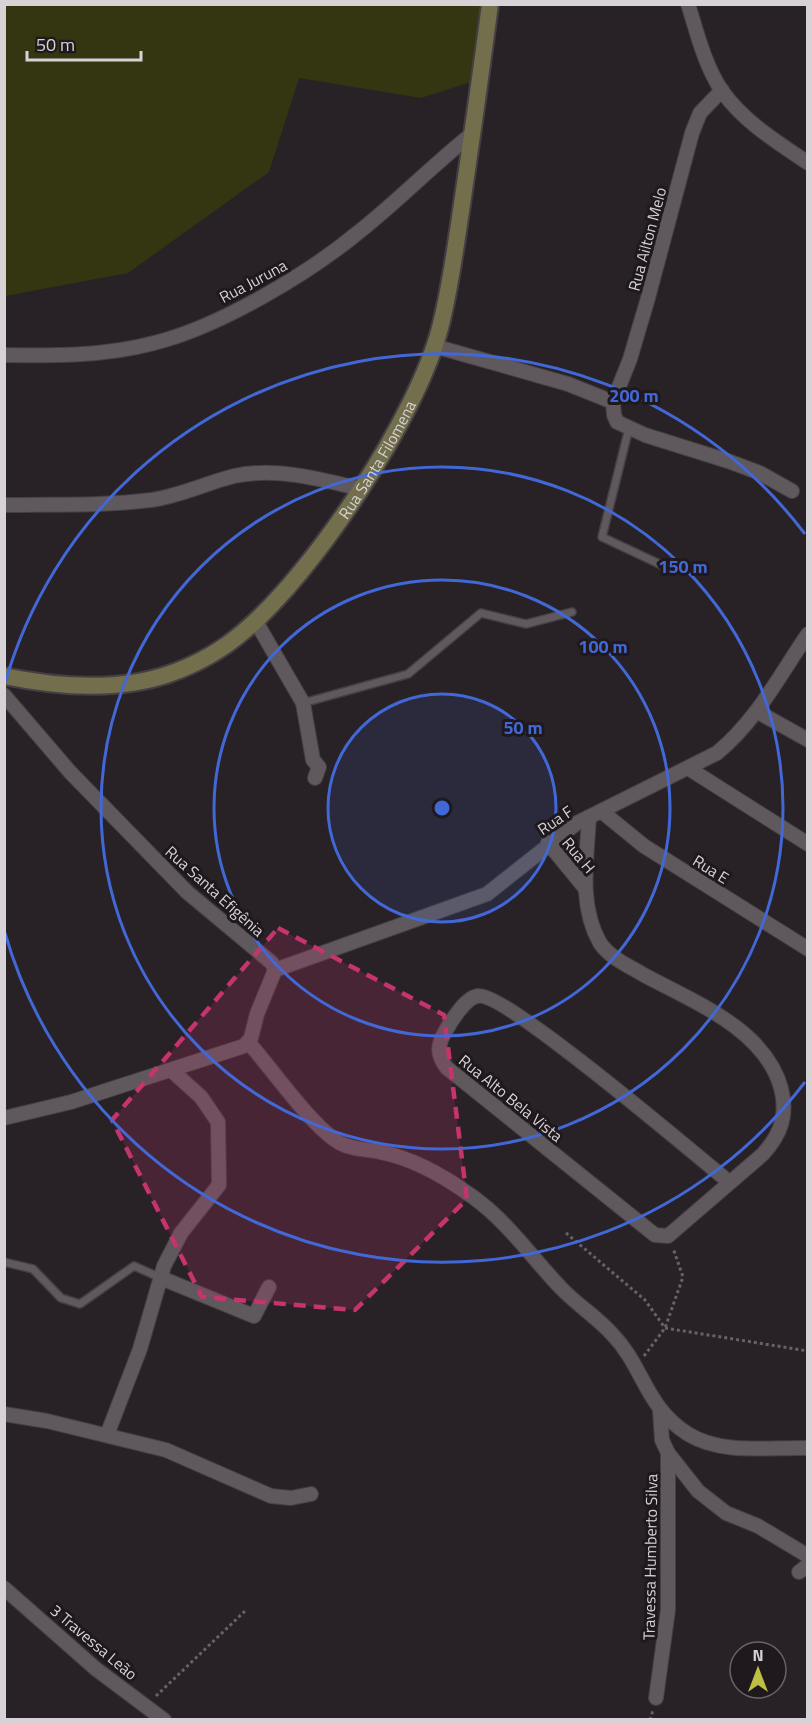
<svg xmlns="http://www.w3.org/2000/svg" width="812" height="1724" font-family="'Titillium Web',sans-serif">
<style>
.green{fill:#343511}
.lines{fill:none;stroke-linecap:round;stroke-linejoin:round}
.service-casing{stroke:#443f43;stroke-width:10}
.minor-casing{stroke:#443f43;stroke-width:16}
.secondary-casing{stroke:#443f43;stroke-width:20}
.path{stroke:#676266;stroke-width:3;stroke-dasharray:3 3;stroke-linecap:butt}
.service{stroke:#5f585d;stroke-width:7}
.minor{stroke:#5f585d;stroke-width:14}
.secondary{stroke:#736f4c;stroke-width:16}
.marked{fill:#c5346d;fill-opacity:0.2;stroke:#c5346d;stroke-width:4.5;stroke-dasharray:12 8;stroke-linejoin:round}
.ring{fill:none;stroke:#4268d7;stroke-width:3}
.labels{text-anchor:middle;stroke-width:6;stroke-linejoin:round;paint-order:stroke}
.street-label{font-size:16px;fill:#d6d2d5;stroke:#1f191d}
.centre{fill:#4268d7;stroke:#1f191d;stroke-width:3}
.ring-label{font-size:18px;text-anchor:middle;font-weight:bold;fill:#4268d7;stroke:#1f191d;stroke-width:6;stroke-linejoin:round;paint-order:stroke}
</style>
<rect width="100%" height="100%" fill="#282227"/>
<polygon class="green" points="5,5 497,5 486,77 421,98 299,78 269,172 128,273 5,296"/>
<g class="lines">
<g class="service-casing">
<g id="service">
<polyline points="629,428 602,537 670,569"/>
<polyline points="303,703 408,674 481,613 526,624 572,612"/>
<polyline points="4,1262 33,1269 61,1298 80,1304 134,1266 161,1278"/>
</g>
</g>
<g class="minor-casing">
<g id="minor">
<path d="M 688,4 C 697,33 705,66 722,91 C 744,122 777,142 808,163"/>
<polyline points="722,90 700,113 692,133 648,298 630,359 613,402 614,415 617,422 645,435 728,461 760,473 792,491"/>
<polyline points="434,346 568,384 613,402"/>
<path d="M 4,355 C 53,356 106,356 154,343 C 219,327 308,274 360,231 C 399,200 434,164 473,133"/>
<path d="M 4,505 C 53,504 103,506 151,500 C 180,496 206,483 234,476 C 276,467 320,479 361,489"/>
<polyline points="255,620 303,703 313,760 319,767 315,778"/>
<polyline points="4,695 70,772 187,892 272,963 275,970 257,1014 251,1038 244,1046 71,1102 4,1118"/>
<polyline points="758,712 808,740"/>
<polyline points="688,768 808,844"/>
<polyline points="601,811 644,846 808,949"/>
<path d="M 589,817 C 587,858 578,905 600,943 C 610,958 629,966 644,975 C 692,1001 765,1029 781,1088 C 788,1115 781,1134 763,1154 L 668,1236 L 655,1235 L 447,1068 C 437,1055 437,1046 445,1032 C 451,1021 466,997 478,996 C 505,992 697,1156 729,1182"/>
<polyline points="548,843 585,888"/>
<path d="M 275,970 L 487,894 L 577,823 L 717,753 C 757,720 779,676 808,634"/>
<path d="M 249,1043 C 272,1069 312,1127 340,1143 C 353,1150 366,1149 380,1152 C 412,1158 447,1178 473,1197 C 508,1222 532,1258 561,1288 C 577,1305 597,1317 612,1334 C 644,1367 645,1407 688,1434 C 722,1455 768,1447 808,1448"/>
<polyline points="161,1278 254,1316 269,1287"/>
<polyline points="660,1411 662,1440 668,1453 698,1491 726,1513 758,1526 808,1556"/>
<polyline points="4,1414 47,1421 166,1450 271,1496 291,1498 311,1494"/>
<polyline points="107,1435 140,1349 164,1266 181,1233 219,1185 218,1122 201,1097 171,1070"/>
<polyline points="799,1572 808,1565"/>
<polyline points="4,1588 96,1669 164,1720"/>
<polyline points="656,1698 668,1610 668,1453"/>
</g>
</g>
<g class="secondary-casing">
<g id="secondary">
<path id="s1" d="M 4,676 C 57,687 117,692 169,674 C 195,665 222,650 243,632 C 314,573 417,417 440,328 C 450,290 455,250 461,211 C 471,143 481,74 490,4"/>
</g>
</g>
<g class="path">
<polyline points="566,1233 645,1300 665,1328 808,1351"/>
<polyline points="644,1356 665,1328 683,1277 673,1248"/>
<polyline points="156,1696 245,1611"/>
<polyline points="650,1720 653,1710"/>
</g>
<use href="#service" class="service"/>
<use href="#minor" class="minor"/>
<use href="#secondary" class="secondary"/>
</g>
<path class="marked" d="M 278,928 L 444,1015 L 467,1199 L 355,1310 L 202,1297 L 112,1120 Z"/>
<circle cx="442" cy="808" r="114" fill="#4268d7" fill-opacity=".12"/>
<g class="ring">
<circle cx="442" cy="808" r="114"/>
<circle cx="442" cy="808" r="228"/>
<circle cx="442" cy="808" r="341"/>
<path d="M805 1082A455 455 0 0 1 5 933M5 683A455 455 0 0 1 805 534"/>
</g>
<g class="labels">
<g class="street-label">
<text transform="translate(647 239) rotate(-75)" y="6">Rua Ailton Melo</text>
<text transform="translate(253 281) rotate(-28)" y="6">Rua Juruna</text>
<text dy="6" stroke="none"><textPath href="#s1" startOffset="472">Rua Santa Filomena</textPath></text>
<text transform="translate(555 820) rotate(-34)" y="6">Rua F</text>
<text transform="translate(579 855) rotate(50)" y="6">Rua H</text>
<text transform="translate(711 869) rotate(32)" y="6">Rua E</text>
<text transform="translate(215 891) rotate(42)" y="6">Rua Santa Efigênia</text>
<text transform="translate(511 1098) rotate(39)" y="6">Rua Alto Bela Vista</text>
<text transform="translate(650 1557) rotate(-89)" y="6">Travessa Humberto Silva</text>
<text transform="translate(94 1642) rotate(40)" y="6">3 Travessa Leão</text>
</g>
</g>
<circle cx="442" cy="808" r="9" class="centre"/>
<g class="ring-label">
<text x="634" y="402">200 m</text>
<text x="683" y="573">150 m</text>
<text x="603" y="653">100 m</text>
<text x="523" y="734">50 m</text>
</g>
<rect width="812" height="1724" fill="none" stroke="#d6d2d5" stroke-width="12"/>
<g transform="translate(758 1670)"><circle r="28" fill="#1f191d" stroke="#686367" stroke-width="1.5"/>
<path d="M0-4.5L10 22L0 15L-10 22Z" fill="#bcbf44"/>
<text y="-9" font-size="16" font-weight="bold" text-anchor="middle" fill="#d6d2d5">N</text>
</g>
<path d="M27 51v9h114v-9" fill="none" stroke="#d6d2d5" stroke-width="3"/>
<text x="36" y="51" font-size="18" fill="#d6d2d5" stroke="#1f191d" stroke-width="4.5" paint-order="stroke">50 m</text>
</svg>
